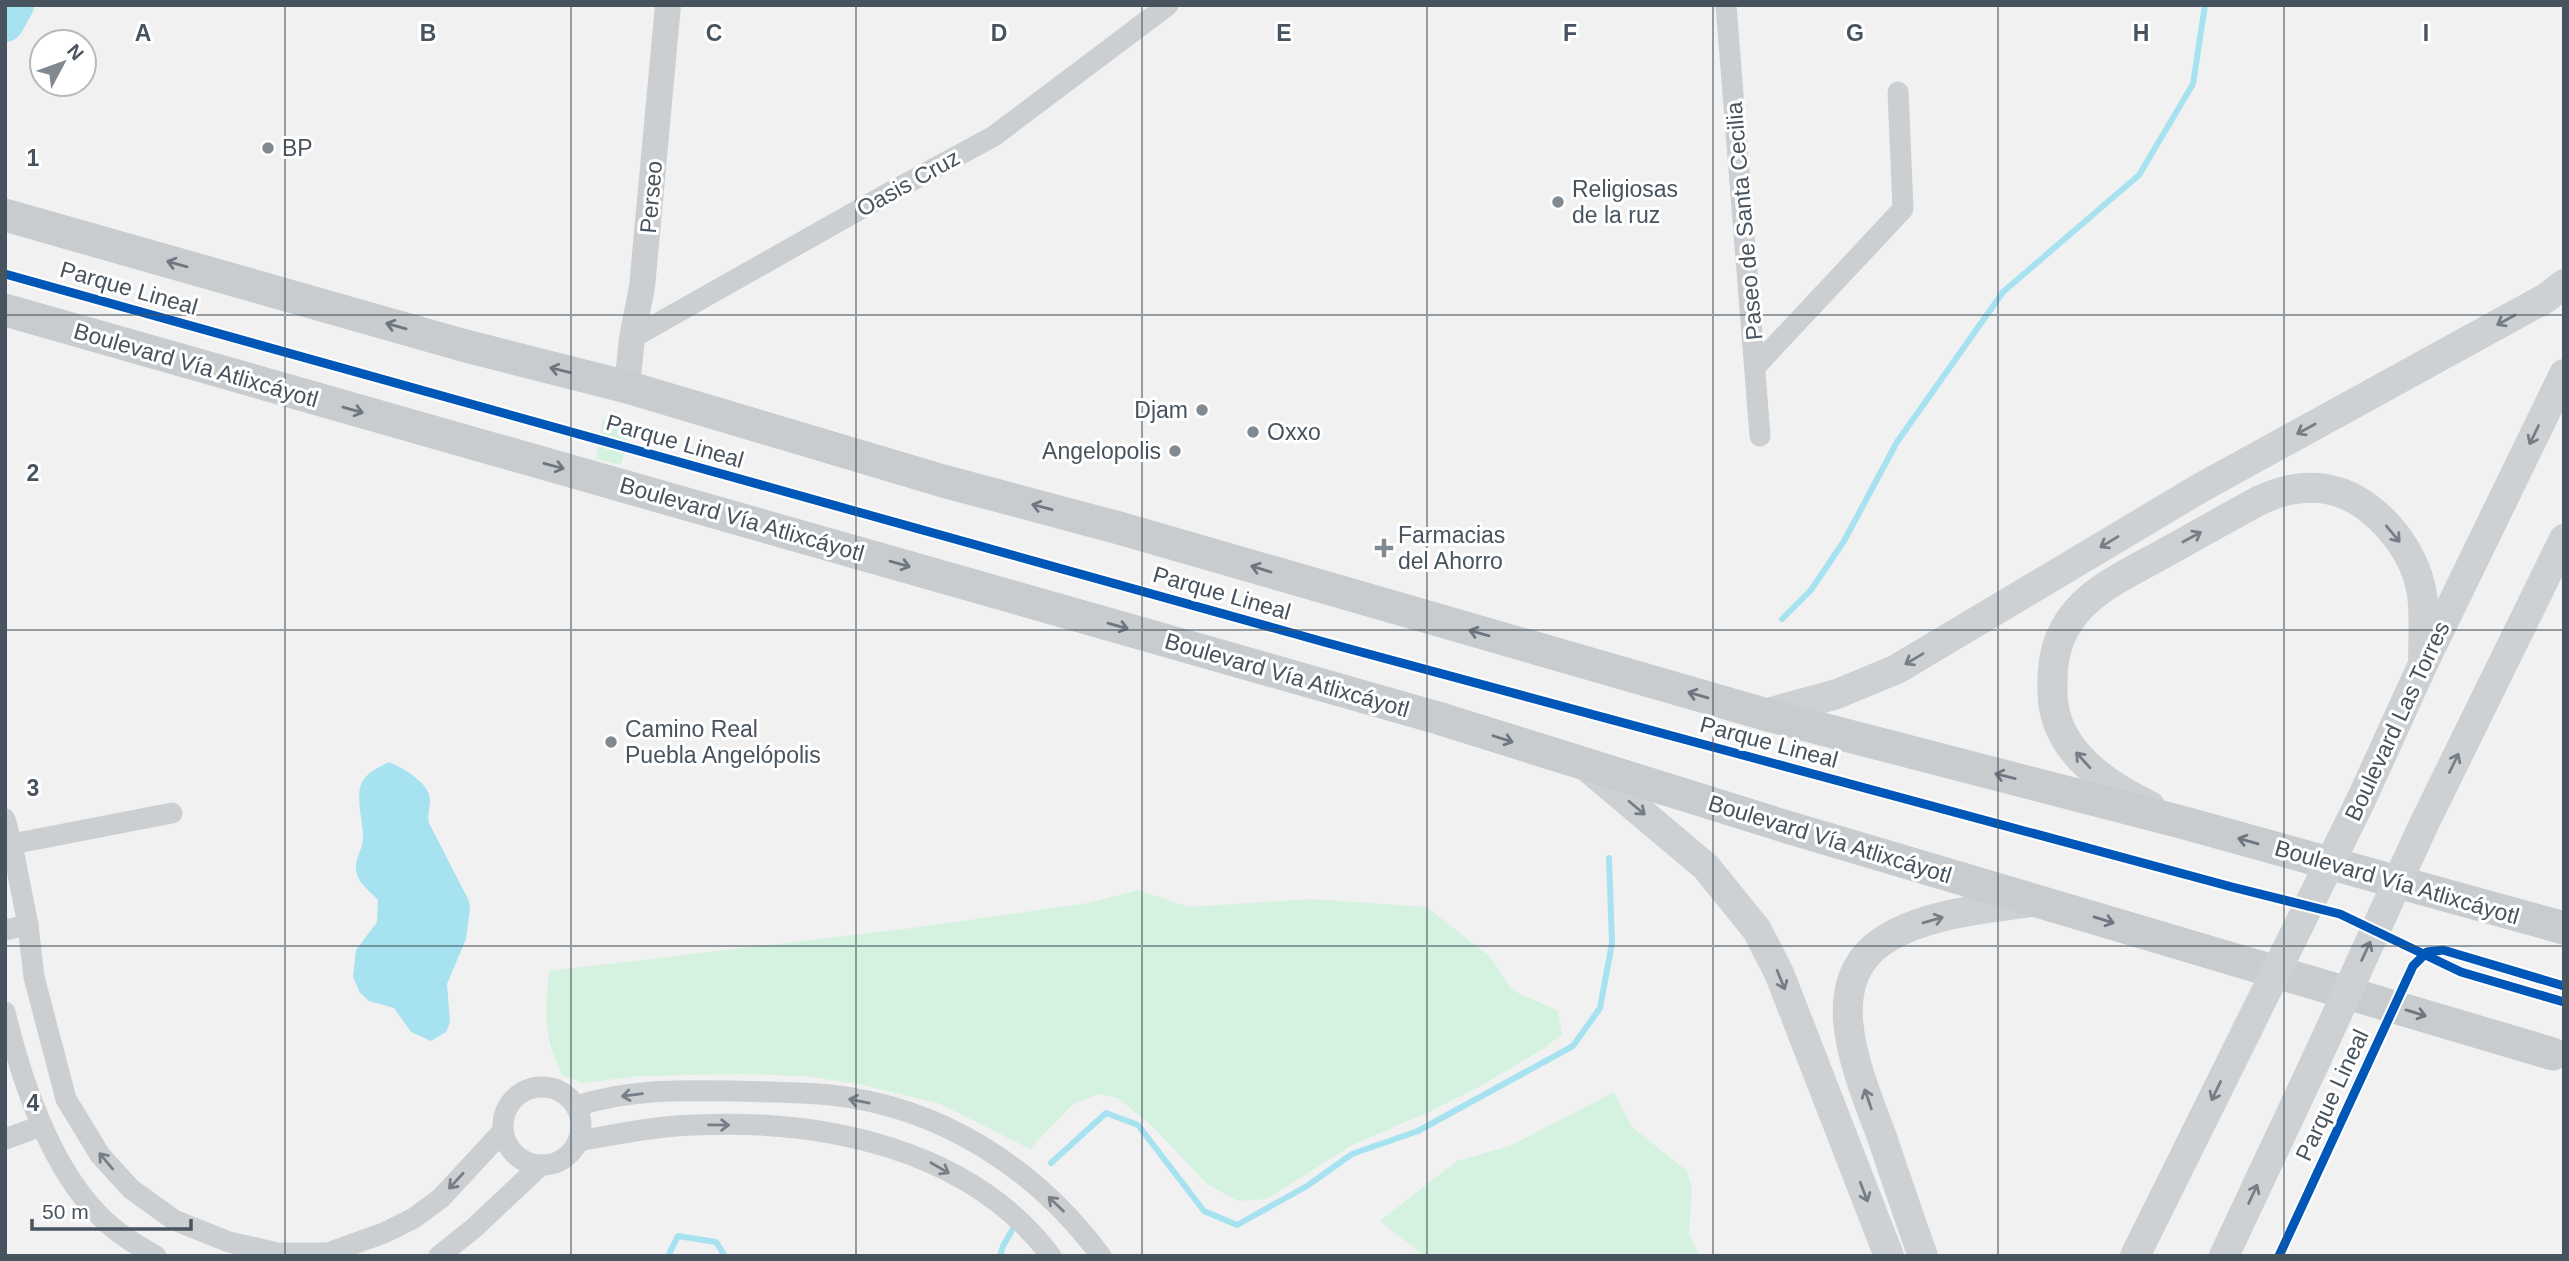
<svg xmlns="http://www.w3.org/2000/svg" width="2569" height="1261" font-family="Helvetica,sans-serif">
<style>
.green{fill:#d4f2df}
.water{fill:#a7e2f1}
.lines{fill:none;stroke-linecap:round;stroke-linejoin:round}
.stream{stroke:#a7e2f1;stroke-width:6}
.river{stroke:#a7e2f1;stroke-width:38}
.minor{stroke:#cccfd2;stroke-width:21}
.tertiary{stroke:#cccfd2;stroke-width:26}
.secondary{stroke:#ced1d4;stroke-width:30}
.primary{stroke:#c8cccf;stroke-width:33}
.secondary-bridge{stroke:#ced1d4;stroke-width:30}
.cycleway-casing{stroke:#fff;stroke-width:13}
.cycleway{stroke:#0057b8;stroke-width:9}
.oneway{stroke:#6e7780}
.oneway2{stroke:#767f87}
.oneway3{stroke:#767e87}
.grid{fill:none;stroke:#47535e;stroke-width:2;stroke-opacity:0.55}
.poi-dot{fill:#828a91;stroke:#fff;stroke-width:2.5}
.labels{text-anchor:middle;stroke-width:6;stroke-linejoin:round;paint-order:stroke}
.poi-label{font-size:23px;fill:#47535e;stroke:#fff;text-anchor:start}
.street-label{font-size:23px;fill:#47535e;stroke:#fff}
.grid-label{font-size:23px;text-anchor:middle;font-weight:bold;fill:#47535e;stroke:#fff;stroke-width:6;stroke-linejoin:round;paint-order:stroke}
</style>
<rect width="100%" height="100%" fill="#f1f1f1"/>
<g class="green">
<polygon points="603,419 631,427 621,465 596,459"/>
<path d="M 1138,890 L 1189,907 L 1311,899 L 1427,907 L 1490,957 L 1512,990 L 1558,1011 L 1562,1034 L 1543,1049 L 1479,1087 L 1429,1112 L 1352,1145 L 1267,1199 L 1238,1201 L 1207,1184 L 1152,1126 L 1118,1098 L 1099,1094 L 1073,1104 L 1030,1149 L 938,1103 L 858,1084 L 805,1076 L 739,1074 L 640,1076 L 583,1083 L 562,1075 C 543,1035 545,1013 549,971 L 912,928 L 1088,903 Z"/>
<polygon points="1614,1092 1632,1127 1687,1171 1692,1189 1689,1233 1700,1256 1424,1256 1380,1221 1457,1161 1510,1146"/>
</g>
<path class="water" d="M 389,762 C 403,768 430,783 430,800 C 430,808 427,814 429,823 L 469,901 L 470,909 L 466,939 L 447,984 L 450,1022 L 446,1032 L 431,1041 L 411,1032 L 394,1008 L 369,1001 L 360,993 L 353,977 L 356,950 L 377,922 L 378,900 C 372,893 363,887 359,879 C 350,863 363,852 363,837 C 363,821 355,796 362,782 C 368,772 379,767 389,762 Z"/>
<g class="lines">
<g class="stream">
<polyline points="1782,619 1811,590 1844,541 1897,442 2003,292 2139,175 2193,84 2205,5"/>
<polyline points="1051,1163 1106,1113 1138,1125 1204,1211 1237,1225 1307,1186 1352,1154 1418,1131 1573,1046 1600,1008 1612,943 1609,858"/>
<polyline points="668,1256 678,1236 716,1242 725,1256"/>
<polyline points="1000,1256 1003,1246 1014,1227"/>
</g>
<polyline class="river" points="5,23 15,5"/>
<g class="minor">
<polyline points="1726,5 1760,436"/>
<polyline points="632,338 887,194 994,136 1168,5"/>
<polyline points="1756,366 1903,209 1898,92"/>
<polyline points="5,819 12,844 28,925 34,977 66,1099 100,1155 131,1189 174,1220 229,1242 278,1253 328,1253 384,1233 414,1218 441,1198 503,1131"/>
<polyline points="12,844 172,813"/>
<polyline points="5,930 28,925"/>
<path d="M 5,1012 C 21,1079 51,1170 103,1219 C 117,1233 138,1246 156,1256"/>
<circle cx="542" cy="1126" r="39"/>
<path d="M 577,1106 C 628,1089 682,1090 735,1091 C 766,1092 799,1092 831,1095 C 941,1107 1036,1168 1101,1256"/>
<polyline points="5,1139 41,1126"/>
<path d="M 579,1141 C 617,1134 656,1126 695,1125 C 822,1119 970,1148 1051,1256"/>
<polyline points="439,1256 474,1228 541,1165"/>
</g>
<polyline class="tertiary" points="627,387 632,338 642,287 668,5"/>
<g class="secondary">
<polyline points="1764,714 1837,694 1897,669 2202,487 2546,298 2564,284"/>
<polyline points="1585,765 1706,867 1757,930 1779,973 1889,1256"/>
<polyline points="2361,800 2423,664 2564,374"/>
<path d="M 2150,806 C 2107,785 2058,753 2053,701 C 2051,672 2053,644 2070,620 C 2091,589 2129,573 2161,555 C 2193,537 2226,519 2258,501 C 2280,491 2301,485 2326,489 C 2373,497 2415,548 2422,594 C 2425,616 2423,641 2423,664"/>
<polyline points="2424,824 2564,539"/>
<path d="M 1923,1256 C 1909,1217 1896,1179 1883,1140 C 1862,1081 1815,985 1884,940 C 1928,912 1988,909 2038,901"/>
<polyline points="2135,1256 2247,1030"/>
<polyline points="2224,1256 2317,1058"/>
</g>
<g class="primary">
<polyline points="5,215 462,345 627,387 943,481 1119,528 1764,714 2181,822 2564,928"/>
<polyline points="5,310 1438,718 1787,827 2553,1054"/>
</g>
<g class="secondary-bridge">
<polyline points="2247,1030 2361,800"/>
<polyline points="2317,1058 2424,824"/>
</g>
<g class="cycleway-casing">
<g id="cycleway">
<polyline points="5,274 1324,642 2232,887 2340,914 2461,972 2564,1002"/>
<polyline points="2279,1256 2413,966 2427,952 2443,950 2564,986"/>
</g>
</g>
<use href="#cycleway" class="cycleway"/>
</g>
<defs><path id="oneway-shaft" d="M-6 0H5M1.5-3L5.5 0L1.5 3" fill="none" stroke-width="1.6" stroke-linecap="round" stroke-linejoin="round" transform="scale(1.75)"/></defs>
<g class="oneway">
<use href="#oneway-shaft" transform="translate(177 264) rotate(-164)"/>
<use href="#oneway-shaft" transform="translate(396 326) rotate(-164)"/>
<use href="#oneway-shaft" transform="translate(560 370) rotate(-166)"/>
<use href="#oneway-shaft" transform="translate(353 410) rotate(16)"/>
<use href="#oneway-shaft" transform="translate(554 466) rotate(15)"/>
<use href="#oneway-shaft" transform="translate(1042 507) rotate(-165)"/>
<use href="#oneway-shaft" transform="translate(900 564) rotate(16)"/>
<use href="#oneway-shaft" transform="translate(1261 569) rotate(-163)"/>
<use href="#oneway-shaft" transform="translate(1118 626) rotate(16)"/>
<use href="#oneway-shaft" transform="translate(1479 633) rotate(-164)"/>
<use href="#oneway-shaft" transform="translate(1698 695) rotate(-164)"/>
<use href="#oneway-shaft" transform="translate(1503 739) rotate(18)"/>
<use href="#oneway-shaft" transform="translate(2005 776) rotate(-166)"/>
<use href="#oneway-shaft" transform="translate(2248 841) rotate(-164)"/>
<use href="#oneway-shaft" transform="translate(2104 920) rotate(17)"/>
<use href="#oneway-shaft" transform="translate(2416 1013) rotate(17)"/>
</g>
<g class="oneway2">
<use href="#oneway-shaft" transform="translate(2506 320) rotate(151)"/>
<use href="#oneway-shaft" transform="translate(2306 429) rotate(151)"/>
<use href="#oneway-shaft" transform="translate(2534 435) rotate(116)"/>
<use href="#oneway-shaft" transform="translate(2393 534) rotate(50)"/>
<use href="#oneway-shaft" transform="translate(2192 537) rotate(-29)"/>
<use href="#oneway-shaft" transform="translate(2109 542) rotate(149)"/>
<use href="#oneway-shaft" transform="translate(1914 659) rotate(149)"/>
<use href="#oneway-shaft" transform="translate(2083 760) rotate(-132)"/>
<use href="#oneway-shaft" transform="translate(2454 763) rotate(-64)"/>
<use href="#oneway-shaft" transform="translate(1637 808) rotate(40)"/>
<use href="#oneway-shaft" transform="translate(1933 920) rotate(-16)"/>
<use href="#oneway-shaft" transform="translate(2366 951) rotate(-65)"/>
<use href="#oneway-shaft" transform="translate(1781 980) rotate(68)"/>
<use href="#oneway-shaft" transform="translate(2216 1091) rotate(116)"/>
<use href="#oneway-shaft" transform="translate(1868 1099) rotate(-109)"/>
<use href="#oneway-shaft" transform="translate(1864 1192) rotate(69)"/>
<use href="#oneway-shaft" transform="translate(2253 1194) rotate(-65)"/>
</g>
<g class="oneway3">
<use href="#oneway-shaft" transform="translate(632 1095) rotate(173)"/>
<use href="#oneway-shaft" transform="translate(859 1101) rotate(-169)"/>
<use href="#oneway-shaft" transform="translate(719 1125) rotate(1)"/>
<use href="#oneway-shaft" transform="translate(106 1161) rotate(-130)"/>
<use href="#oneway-shaft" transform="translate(940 1168) rotate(30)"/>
<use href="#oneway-shaft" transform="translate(456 1181) rotate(133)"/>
<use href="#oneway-shaft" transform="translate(1056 1204) rotate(-136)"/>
</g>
<path class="grid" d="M 285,5 L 285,1256M 571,5 L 571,1256M 856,5 L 856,1256M 1142,5 L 1142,1256M 1427,5 L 1427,1256M 1713,5 L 1713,1256M 1998,5 L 1998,1256M 2284,5 L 2284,1256M 5,315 L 2564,315M 5,630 L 2564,630M 5,946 L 2564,946"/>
<g class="poi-dot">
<circle cx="268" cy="148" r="7"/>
<circle cx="1558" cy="202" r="7"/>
<circle cx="1202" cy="410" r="7"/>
<circle cx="1253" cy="432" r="7"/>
<circle cx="1175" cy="451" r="7"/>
<path d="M1380.5 537.5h7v7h7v7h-7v7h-7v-7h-7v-7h7z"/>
<circle cx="611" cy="742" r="7"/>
</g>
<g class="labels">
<g class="poi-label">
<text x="282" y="156">BP</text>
<text x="1572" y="197">Religiosas<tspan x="1572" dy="26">de la ruz</tspan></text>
<text x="1188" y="418" text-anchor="end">Djam</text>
<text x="1267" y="440">Oxxo</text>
<text x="1161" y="459" text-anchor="end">Angelopolis</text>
<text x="1398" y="543">Farmacias<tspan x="1398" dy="26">del Ahorro</tspan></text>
<text x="625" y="737">Camino Real<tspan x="625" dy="26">Puebla Angelópolis</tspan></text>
</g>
<g class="street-label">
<text transform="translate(908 183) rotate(-29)" y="8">Oasis Cruz</text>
<text transform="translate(651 197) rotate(-85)" y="8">Perseo</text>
<text transform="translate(1744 221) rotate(-95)" y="8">Paseo de Santa Cecilia</text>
<text transform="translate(129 288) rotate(16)" y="8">Parque Lineal</text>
<text transform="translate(196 365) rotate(16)" y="8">Boulevard Vía Atlixcáyotl</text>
<text transform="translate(675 441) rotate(16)" y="8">Parque Lineal</text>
<text transform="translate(742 519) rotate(16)" y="8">Boulevard Vía Atlixcáyotl</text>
<text transform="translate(1222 593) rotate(16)" y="8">Parque Lineal</text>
<text transform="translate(1287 675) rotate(16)" y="8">Boulevard Vía Atlixcáyotl</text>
<text transform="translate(2397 721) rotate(-65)" y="8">Boulevard Las Torres</text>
<text transform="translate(1769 742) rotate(15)" y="8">Parque Lineal</text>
<text transform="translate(1830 839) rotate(17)" y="8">Boulevard Vía Atlixcáyotl</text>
<text transform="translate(2397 882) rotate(16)" y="8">Boulevard Vía Atlixcáyotl</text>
<text transform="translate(2332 1095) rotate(-65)" y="8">Parque Lineal</text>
</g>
</g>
<g class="grid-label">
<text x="143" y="41">A</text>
<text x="428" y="41">B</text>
<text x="714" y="41">C</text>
<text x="999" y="41">D</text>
<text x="1284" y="41">E</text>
<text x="1570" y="41">F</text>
<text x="1855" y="41">G</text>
<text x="2141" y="41">H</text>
<text x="2426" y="41">I</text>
<text x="33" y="166">1</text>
<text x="33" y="481">2</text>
<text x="33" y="796">3</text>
<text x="33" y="1111">4</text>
</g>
<rect width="2569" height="1261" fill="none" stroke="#47535e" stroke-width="14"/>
<g transform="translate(63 63) rotate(49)"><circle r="33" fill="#ffffff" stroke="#b5babf" stroke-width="2"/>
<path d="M0-5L12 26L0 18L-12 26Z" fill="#828a91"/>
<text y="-10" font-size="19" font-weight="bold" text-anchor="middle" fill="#47535e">N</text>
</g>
<path d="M32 1219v10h159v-10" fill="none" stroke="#47535e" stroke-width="3.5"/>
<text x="42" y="1219" font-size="21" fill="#47535e" stroke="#ffffff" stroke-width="5" paint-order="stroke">50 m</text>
</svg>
